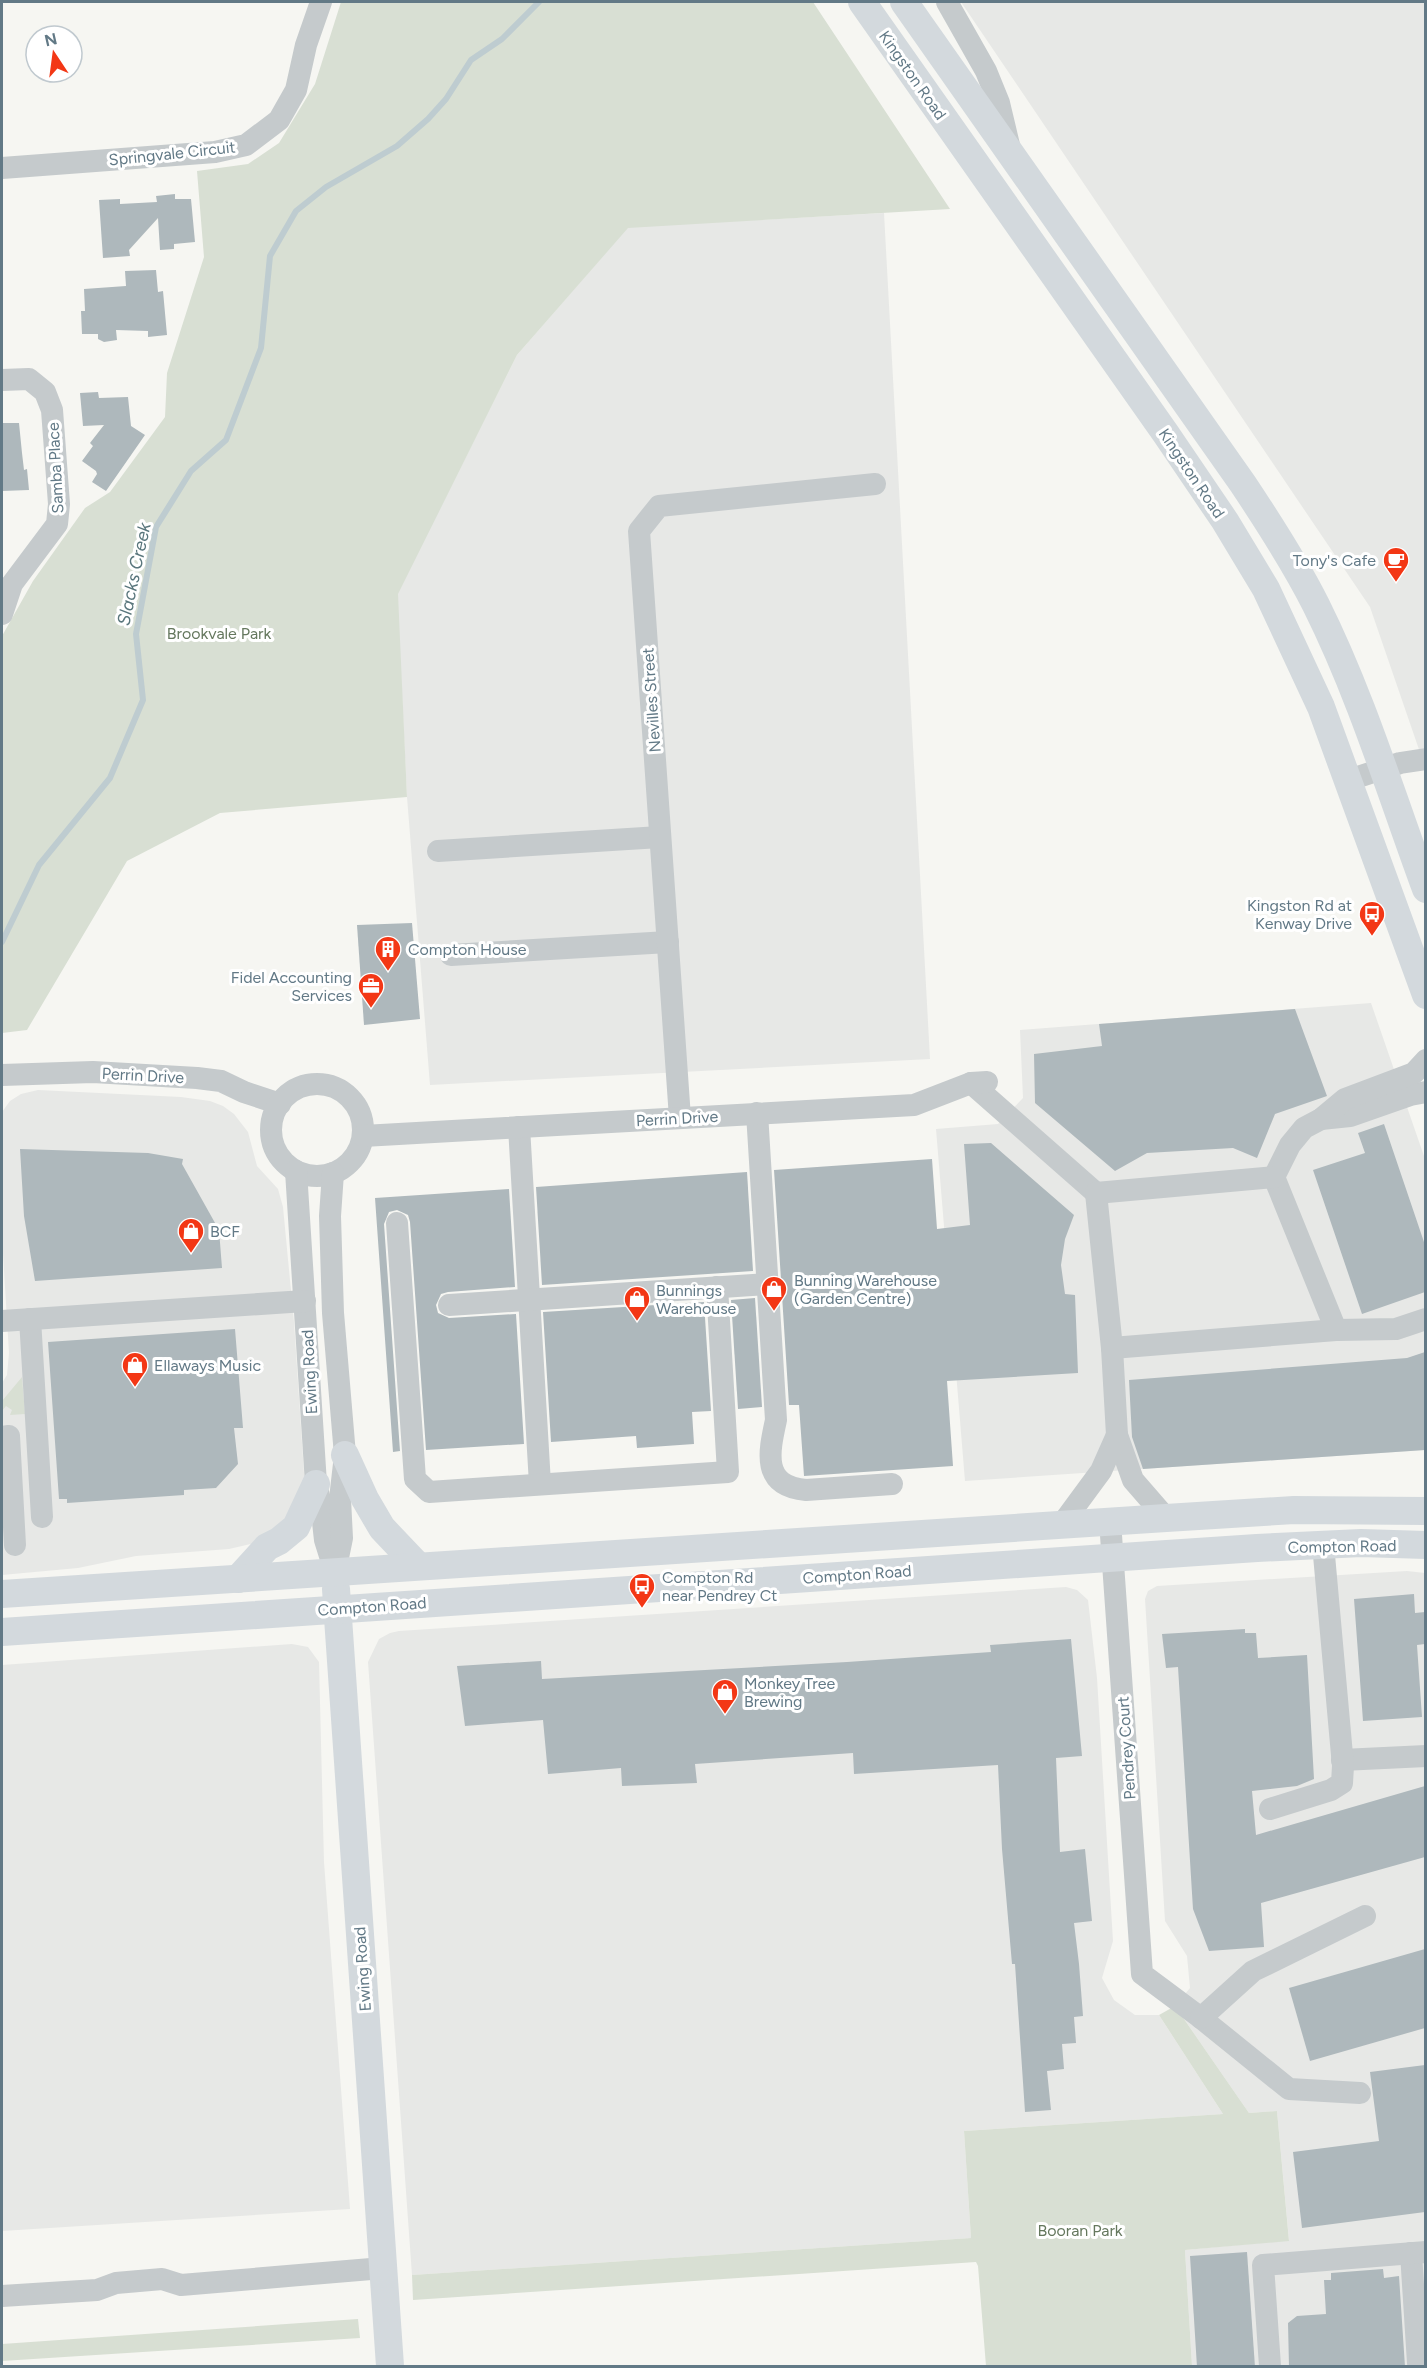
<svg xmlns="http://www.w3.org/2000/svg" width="1427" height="2368" font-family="Figtree,sans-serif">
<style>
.built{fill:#e7e8e6}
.green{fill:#d8dfd3}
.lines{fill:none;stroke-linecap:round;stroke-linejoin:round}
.stream{stroke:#beccd0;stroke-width:6}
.building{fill:#aeb8bc}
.minor{stroke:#c5cacc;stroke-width:22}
.major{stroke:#d3d9dd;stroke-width:28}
.labels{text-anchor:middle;stroke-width:6;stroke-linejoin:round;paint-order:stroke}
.street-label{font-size:16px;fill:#627986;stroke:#fff}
.poi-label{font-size:16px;fill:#627986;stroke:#fff;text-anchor:start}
.park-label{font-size:16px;fill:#65785e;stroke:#fff}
.water-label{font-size:18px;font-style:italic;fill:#59767c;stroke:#fff}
</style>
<rect width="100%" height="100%" fill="#f6f6f2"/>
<g class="built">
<polygon points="961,2 1425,2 1425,767 1370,607"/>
<polygon points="884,213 930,1059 430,1085 407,797 397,594 517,355 628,227"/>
<polygon points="1371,1003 1425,1159 1425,1450 965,1481 936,1129 998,1124 1023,1098 1020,1030"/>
<polygon points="38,1090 181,1097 210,1101 223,1106 234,1114 248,1132 257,1166 278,1189 283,1207 294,1322 305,1488 304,1499 264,1541 229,1549 136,1556 78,1568 2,1575 2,1383 7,1375 9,1353 2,1237 2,1112 10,1101 21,1094"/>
<polygon points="1407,1571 1425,1573 1425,2366 1192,2366 1185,2250 1289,2240 1277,2111 1249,2113 1175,2006 1190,1988 1187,1956 1165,1921 1145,1599 1148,1591 1157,1586"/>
<polygon points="1066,1587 1077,1590 1088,1600 1097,1678 1113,1941 1102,1978 1114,2000 1135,2015 1159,2015 1223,2114 964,2131 971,2238 412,2275 368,1662 379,1639 390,1633 399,1631"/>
<polygon points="292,1644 308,1647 319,1662 324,1862 350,2209 2,2231 2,1665"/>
</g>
<g class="green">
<polygon points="341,2 813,2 950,209 628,228 517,355 398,594 407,797 220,813 127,861 27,1030 2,1033 2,636 33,581 85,508 110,492 165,417 167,373 204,257 197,171 248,164 279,143 315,84"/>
<polygon points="22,1377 25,1414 10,1415 12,1410 6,1406 2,1411 2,1401"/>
<polygon points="1175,2006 1249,2113 1277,2111 1289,2241 1185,2250 1192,2366 986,2366 978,2266 976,2262 413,2300 412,2275 971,2238 964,2131 1223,2114 1159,2015"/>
<polygon points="358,2319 360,2338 2,2361 2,2344"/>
</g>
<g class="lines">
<polyline class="stream" points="2,942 39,865 110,778 143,700 136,634 156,527 191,471 226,440 261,348 270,256 296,211 326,187 397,146 428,119 446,99 471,60 502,39 539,2"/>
</g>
<g class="building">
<polygon points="175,194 175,199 191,199 195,242 174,244 174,249 160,250 158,218 129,250 130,256 103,258 99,200 120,199 120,204 157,202 156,196"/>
<polygon points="156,270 158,292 163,291 167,335 148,337 148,331 116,330 117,340 104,342 98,339 98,334 82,334 81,311 85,311 84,289 126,286 125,271"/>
<polygon points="98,392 99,398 128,397 131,426 145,435 106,491 92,482 97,474 96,471 82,461 93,446 90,443 104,425 83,426 80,393"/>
<polygon points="2,423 19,423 22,453 24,470 27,469 29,490 2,491"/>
<polygon points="412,923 420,1019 364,1025 357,925"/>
<polygon points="1295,1009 1327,1096 1275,1114 1257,1158 1233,1148 1147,1153 1115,1171 1035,1103 1034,1054 1102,1046 1099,1024"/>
<polygon points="1384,1124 1425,1245 1425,1292 1362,1314 1313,1170 1365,1153 1358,1133"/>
<polygon points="991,1143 1074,1215 1065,1239 1061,1265 1065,1294 1075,1295 1078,1373 947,1381 953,1466 804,1476 799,1405 789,1405 774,1170 932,1159 937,1229 970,1225 964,1144"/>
<polygon points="20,1149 148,1153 183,1159 182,1164 219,1230 222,1268 35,1281 24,1216"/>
<polygon points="747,1172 753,1271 542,1285 536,1187"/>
<polygon points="509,1189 515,1287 448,1292 441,1294 436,1305 438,1313 449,1318 516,1314 524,1444 426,1450 410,1222 408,1215 397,1210 389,1212 384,1224 400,1451 393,1452 375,1198"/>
<polygon points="755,1298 762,1407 738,1409 731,1300"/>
<polygon points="704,1302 711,1411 692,1412 694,1444 637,1448 636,1436 551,1442 543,1312"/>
<polygon points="235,1329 243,1428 234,1428 238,1464 216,1488 184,1490 184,1495 67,1503 67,1499 59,1499 48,1342"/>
<polygon points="1425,1352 1425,1450 1143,1469 1132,1437 1129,1380 1407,1358"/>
<polygon points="1414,1594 1415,1613 1425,1612 1425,1644 1417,1645 1422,1717 1363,1721 1354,1599"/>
<polygon points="1245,1629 1245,1633 1256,1633 1258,1658 1307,1655 1314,1779 1297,1786 1252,1791 1256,1835 1425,1786 1425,1857 1261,1903 1264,1947 1209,1951 1193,1909 1178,1667 1166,1668 1162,1634"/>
<polygon points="1071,1639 1082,1756 1056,1758 1060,1852 1085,1849 1092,1921 1074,1923 1079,1964 1083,2016 1074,2017 1076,2043 1062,2044 1064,2069 1047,2071 1051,2110 1025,2112 1015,1964 1012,1964 1002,1849 998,1765 854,1774 853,1753 695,1764 697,1783 622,1786 621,1768 548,1774 543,1720 465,1726 457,1666 541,1661 542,1679 847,1662 991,1652 990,1645"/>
<polygon points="1425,1949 1425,2028 1310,2061 1289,1988"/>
<polygon points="1425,2065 1425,2212 1302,2228 1293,2152 1379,2141 1370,2072"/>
<polygon points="1247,2252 1255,2367 1197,2367 1190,2256"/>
<polygon points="1383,2269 1384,2278 1399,2276 1405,2367 1289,2367 1288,2323 1297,2316 1326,2314 1324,2280 1331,2280 1331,2273"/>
</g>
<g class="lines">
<g class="minor">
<polyline points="947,2 986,71 999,103 1009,145"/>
<polyline points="2,168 215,152 246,145 279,120 296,90 306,45 321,2"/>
<polyline points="2,380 29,379 45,392 52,410 59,504 57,524 12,584 2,614"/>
<polyline points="1349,780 1400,763 1426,759"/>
<polyline points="438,851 660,837"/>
<polyline points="451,955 668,942"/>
<polyline points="2,1075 93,1072 197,1078 221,1081 244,1092 280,1104"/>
<polyline points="971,1083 1096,1193"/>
<circle cx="317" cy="1130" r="46"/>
<path d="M 757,1113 L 776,1420 C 769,1452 761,1486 806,1490 L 892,1484"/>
<polyline points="680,1118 639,531 659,506 875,484"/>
<polyline points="1321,1119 1350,1116 1410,1095 1426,1092"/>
<polyline points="519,1127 540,1484"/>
<polyline points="363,1136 914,1105 971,1083 987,1082"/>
<polyline points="296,1171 316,1484 321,1504 325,1540 335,1572"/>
<polyline points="333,1173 330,1216 333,1313 345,1455 340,1499 342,1538 335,1572"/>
<polyline points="397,1223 415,1479 429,1492 728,1472 717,1287"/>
<polyline points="449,1305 767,1284"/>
<polyline points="30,1319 42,1517"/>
<polyline points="2,1321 305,1301"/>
<polyline points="1336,1330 1274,1177 1290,1145 1304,1128 1321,1119 1345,1099 1414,1073 1426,1060"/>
<polyline points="1112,1348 1336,1330 1396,1329 1426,1319"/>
<polyline points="2,1437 9,1436 15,1545"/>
<polyline points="1166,1518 1133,1480 1117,1435 1112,1348 1096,1193 1274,1177"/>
<polyline points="1110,1521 1142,1974 1201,2018 1289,2089 1360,2093"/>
<polyline points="1062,1524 1101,1471 1117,1435"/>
<polyline points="1342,1760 1426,1756"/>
<polyline points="1270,1809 1331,1790 1342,1783 1343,1766 1323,1544"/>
<polyline points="1201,2018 1253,1971 1365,1916"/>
<polyline points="1411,2253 1418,2363"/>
<polyline points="2,2296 97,2290 116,2283 162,2279 181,2285 383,2268"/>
<polyline points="1270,2366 1263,2265 1426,2252"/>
</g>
<g class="major">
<polyline points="862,2 1166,434 1225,521 1266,589 1321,707 1426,995"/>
<path d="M 904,2 L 1243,484 C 1269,523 1295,563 1316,605 C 1361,695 1391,794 1426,889"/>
<polyline points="345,1455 365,1499 382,1528 418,1566"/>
<polyline points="238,1579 267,1547 279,1541 296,1527 316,1484"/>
<polyline points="336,1589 390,2366"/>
<polyline points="2,1594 1166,1518 1294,1510 1426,1511"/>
<polyline points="2,1632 1257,1548 1361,1543 1426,1545"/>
</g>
</g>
<defs>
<g id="cafe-pin" transform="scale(1.35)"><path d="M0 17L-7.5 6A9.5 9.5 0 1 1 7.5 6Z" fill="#f33715" stroke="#fff"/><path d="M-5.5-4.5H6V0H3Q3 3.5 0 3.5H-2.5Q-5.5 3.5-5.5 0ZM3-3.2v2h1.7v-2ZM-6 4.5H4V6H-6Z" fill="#fff"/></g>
<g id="bus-pin" transform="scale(1.35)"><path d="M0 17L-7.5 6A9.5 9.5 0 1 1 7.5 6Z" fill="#f33715" stroke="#fff"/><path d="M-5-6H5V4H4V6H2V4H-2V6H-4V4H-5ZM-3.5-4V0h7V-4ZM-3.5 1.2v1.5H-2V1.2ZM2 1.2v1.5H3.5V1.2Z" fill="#fff"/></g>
<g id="building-pin" transform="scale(1.35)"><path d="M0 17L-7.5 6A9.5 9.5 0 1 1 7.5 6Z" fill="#f33715" stroke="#fff"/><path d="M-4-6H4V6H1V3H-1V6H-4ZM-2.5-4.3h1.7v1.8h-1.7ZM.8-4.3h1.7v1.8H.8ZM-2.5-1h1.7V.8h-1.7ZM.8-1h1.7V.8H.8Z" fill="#fff"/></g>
<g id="office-pin" transform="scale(1.35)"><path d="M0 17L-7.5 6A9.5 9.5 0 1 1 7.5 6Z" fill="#f33715" stroke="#fff"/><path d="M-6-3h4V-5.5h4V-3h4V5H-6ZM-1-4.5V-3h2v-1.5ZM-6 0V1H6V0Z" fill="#fff"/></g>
<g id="shop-pin" transform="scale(1.35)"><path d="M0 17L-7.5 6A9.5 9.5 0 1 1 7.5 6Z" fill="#f33715" stroke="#fff"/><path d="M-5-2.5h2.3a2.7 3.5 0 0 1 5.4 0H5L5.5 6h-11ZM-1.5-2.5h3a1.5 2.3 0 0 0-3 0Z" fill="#fff"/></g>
</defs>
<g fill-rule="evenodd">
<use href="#cafe-pin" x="1396" y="560"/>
<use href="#bus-pin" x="1372" y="914"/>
<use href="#building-pin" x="388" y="949"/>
<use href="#office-pin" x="371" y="986"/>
<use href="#shop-pin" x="191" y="1231"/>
<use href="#shop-pin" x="774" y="1289"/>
<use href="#shop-pin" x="637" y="1299"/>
<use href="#shop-pin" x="135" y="1365"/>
<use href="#bus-pin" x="642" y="1586"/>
<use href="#shop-pin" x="725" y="1692"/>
</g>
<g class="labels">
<g class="street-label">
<text transform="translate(913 75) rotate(55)" y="6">Kingston Road</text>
<text transform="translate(172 153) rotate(-6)" y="6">Springvale Circuit</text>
<text transform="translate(55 468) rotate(-93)" y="6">Samba Place</text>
<text transform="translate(1192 473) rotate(56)" y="6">Kingston Road</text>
<text transform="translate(651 700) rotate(-94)" y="6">Nevilles Street</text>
<text transform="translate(143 1075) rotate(3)" y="6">Perrin Drive</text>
<text transform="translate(677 1118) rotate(-3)" y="6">Perrin Drive</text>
<text transform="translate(309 1372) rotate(-93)" y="6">Ewing Road</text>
<text transform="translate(1342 1546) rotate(-1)" y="6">Compton Road</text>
<text transform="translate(857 1574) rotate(-4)" y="6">Compton Road</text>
<text transform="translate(372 1606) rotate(-4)" y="6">Compton Road</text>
<text transform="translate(1126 1748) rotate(-94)" y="6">Pendrey Court</text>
<text transform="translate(362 1969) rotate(-94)" y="6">Ewing Road</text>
</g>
<g class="poi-label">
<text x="1376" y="566" text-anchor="end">Tony's Cafe</text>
<text x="1352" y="911" text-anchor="end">Kingston Rd at<tspan x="1352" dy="18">Kenway Drive</tspan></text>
<text x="408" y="955">Compton House</text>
<text x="352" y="983" text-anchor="end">Fidel Accounting<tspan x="352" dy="18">Services</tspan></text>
<text x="210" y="1237">BCF</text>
<text x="794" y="1286">Bunning Warehouse<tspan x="794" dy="18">(Garden Centre)</tspan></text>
<text x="656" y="1296">Bunnings<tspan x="656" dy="18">Warehouse</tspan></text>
<text x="154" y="1371">Ellaways Music</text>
<text x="662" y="1583">Compton Rd<tspan x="662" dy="18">near Pendrey Ct</tspan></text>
<text x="744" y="1689">Monkey Tree<tspan x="744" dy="18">Brewing</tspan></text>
</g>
<g class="park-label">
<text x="219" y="639">Brookvale Park</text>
<text x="1080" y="2236">Booran Park</text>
</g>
<g class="water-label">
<text transform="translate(134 574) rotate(-78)" y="6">Slacks Creek</text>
</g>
</g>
<rect width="1427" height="2368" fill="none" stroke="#627986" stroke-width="6"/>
<g transform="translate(54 54) rotate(347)"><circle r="28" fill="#ffffff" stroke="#c0c9cf" stroke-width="1.5"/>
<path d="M0-4.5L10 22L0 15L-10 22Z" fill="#f33715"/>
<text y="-9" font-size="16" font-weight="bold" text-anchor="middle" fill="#627986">N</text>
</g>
</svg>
